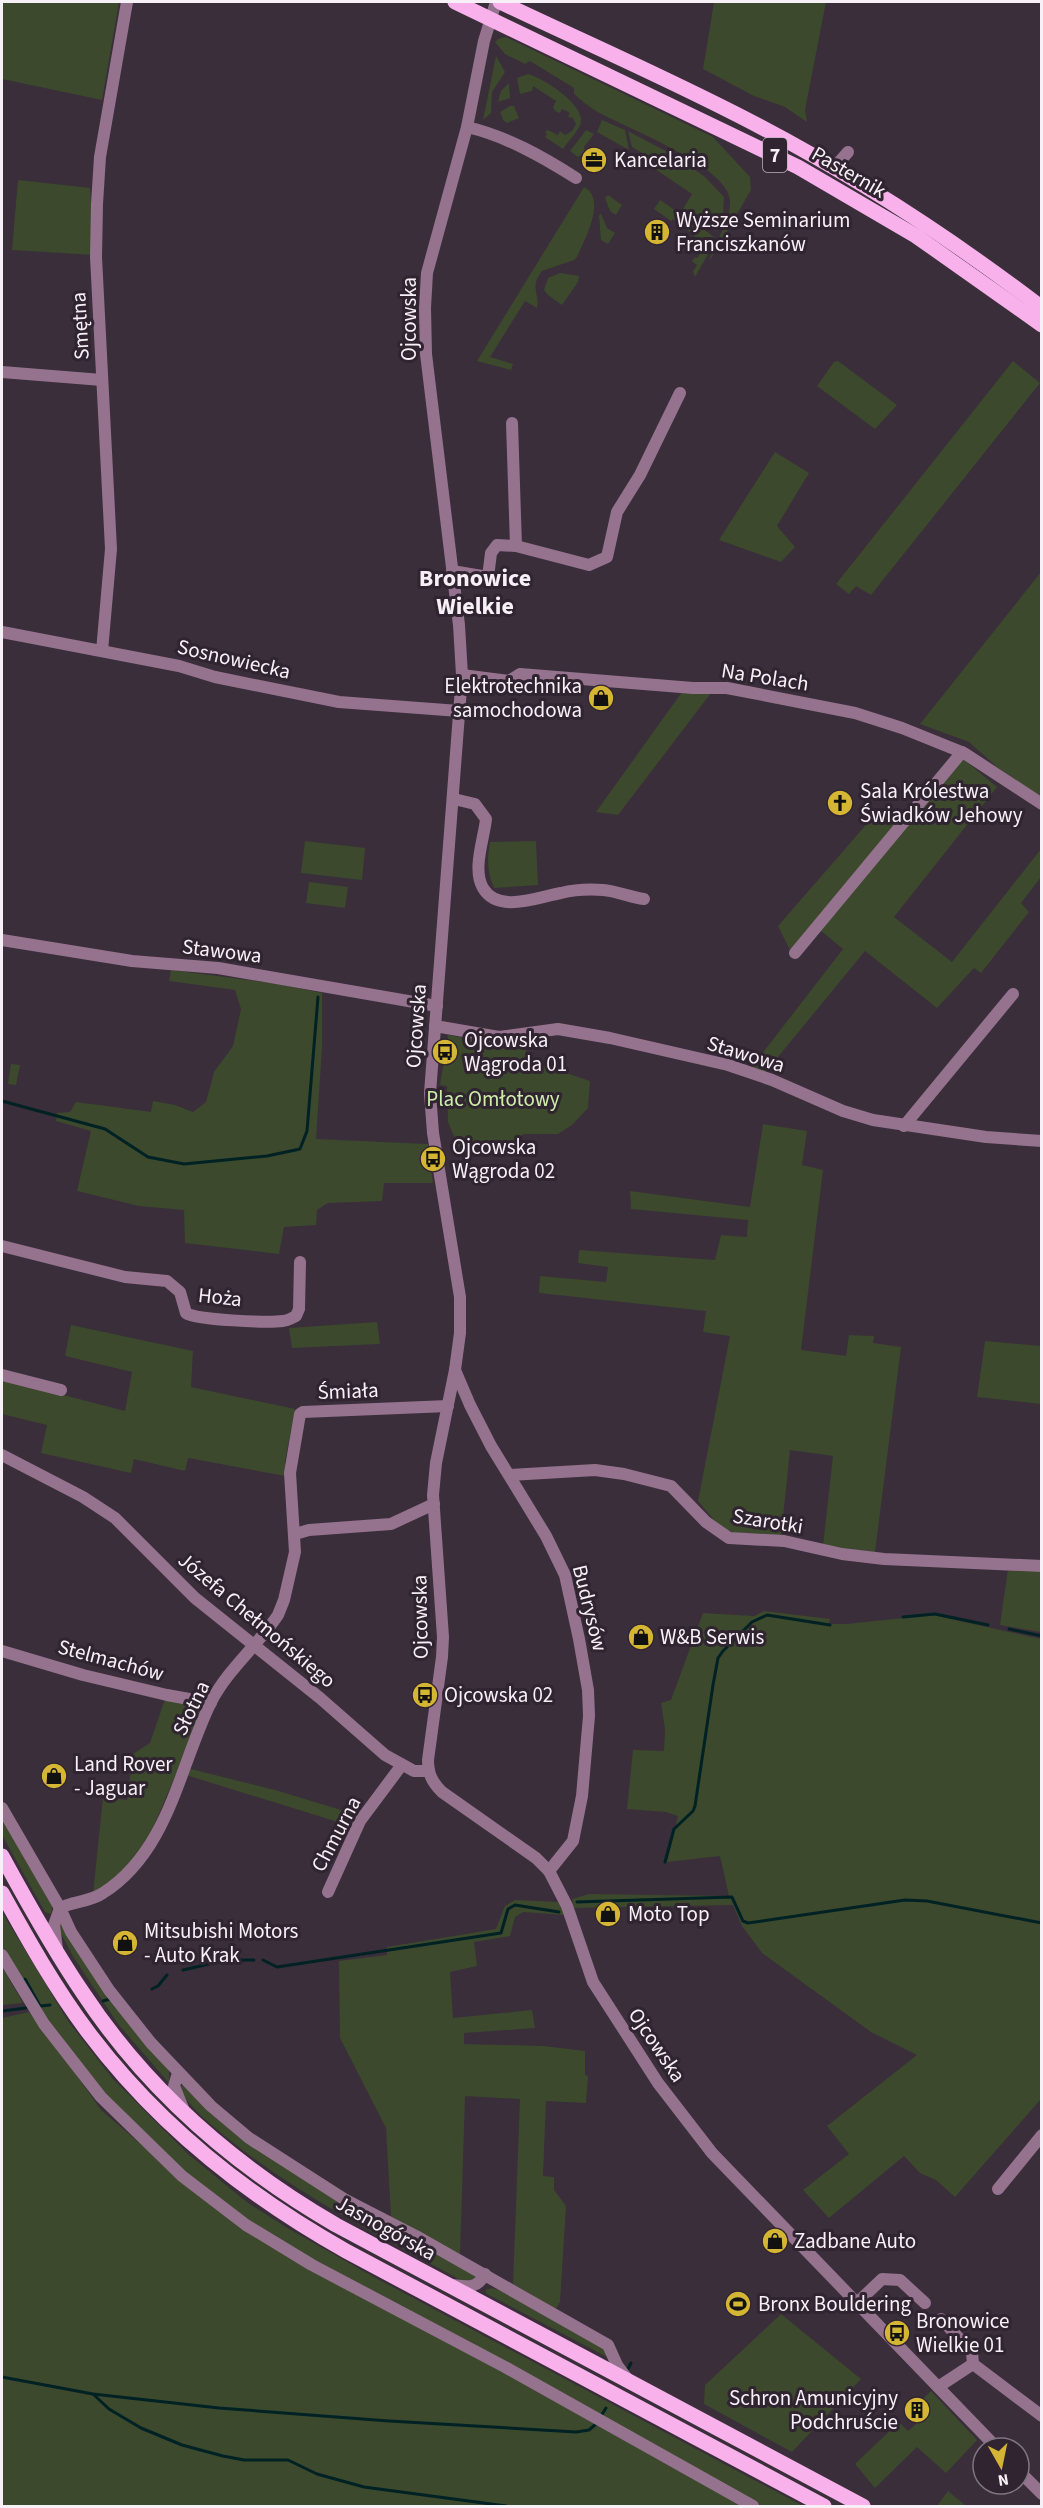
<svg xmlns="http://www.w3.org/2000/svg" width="1043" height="2508" font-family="'Source Sans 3',sans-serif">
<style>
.green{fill:#3c492d}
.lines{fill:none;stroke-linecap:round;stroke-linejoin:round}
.stream{stroke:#002224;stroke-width:3}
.minor{stroke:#95728e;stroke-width:12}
.major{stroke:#f8b1ea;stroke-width:15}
.labels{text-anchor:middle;stroke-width:6;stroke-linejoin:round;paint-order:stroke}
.shield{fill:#2f2430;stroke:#bbb3bb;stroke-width:1.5}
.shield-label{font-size:20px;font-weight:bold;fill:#f7f0f7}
.poi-label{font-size:21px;fill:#f7f0f7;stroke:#2f2430;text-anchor:start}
.street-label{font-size:21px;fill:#f7f0f7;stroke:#2f2430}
.park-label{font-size:21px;fill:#cceea8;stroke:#2f2430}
.quarter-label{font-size:24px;font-weight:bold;fill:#f7f0f7;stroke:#2f2430}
</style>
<rect width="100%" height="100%" fill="#392e3a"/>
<g class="green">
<polygon points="2,2 119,2 102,100 2,79"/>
<polygon points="714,2 826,2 805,110 807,122 785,107 754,96 703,69"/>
<path d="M 506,37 L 713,137 L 750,177 L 751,190 L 709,262 C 714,242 731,222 730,201 C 729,166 623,127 596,111 C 588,106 581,100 574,94 L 574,88 L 530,61 L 525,64 L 505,54 L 495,42 L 498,39 Z"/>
<polygon points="496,56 505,72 492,92 491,113 483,120"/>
<path d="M 528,74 C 543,78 584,104 581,122 C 579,131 568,141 563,149 L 545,137 L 547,134 L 545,132 L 548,130 L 558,135 L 560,131 L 565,135 L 572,131 L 576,124 L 573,118 L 568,117 L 570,113 L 562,109 L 560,113 L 555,111 L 553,107 L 556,101 L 533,86 L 532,91 L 520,94 L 517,78 Z"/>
<polygon points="509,83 510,98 498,102 501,91"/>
<polygon points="510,106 514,106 519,118 507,123 503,120 500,112"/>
<polygon points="602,120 625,130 629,150 597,132"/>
<polygon points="586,130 594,134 584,147 585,153 578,157 570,151"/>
<polygon points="628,131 675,156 657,162 632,147"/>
<polygon points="678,158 705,177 724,197 723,216 716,231 683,209 692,194 655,169 657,164"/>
<polygon points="18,180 90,188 95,255 12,250"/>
<path d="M 584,187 C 607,199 585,239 577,257 L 574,260 L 542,271 C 529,288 540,292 537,308 L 525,301 L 490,357 L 513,364 L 511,370 L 477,361 Z"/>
<polygon points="608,195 622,205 616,215 610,211 605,198"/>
<polygon points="660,200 713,236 707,256 695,277 693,271 697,265 692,261 695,257 697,258 706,245 673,219 671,221 654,209"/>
<polygon points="601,214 607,228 615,233 608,244 601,240 599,215"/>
<polygon points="560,273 579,276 578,282 562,305 548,295 544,290 548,278"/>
<polygon points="838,361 897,405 875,429 817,386 834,362"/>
<polygon points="1013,361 1040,383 871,595 856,586 849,594 836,584"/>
<polygon points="775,452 809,473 777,526 795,547 781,562 719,540"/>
<polygon points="1041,572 1041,798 997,767 969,742 920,724"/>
<polygon points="682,692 711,693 618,815 596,812"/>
<polygon points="956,753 997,787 894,917 952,962 1041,849 1041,877 1021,903 1029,912 981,973 974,968 937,1008 865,951 764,1074 751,1068 843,949 820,930 791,952 778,926 878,811 896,826"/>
<polygon points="305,841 365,848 362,880 301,873"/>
<path d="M 536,841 L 538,885 L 494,888 C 487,872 487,860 490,842 Z"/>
<polygon points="309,882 348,887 345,908 306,903"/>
<polygon points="171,970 278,984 322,993 322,1048 316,1139 428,1144 433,1183 384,1183 382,1201 328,1203 317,1210 316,1225 284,1227 279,1254 185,1243 184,1210 139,1206 77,1191 91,1131 56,1121 57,1113 70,1112 76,1102 151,1112 153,1101 175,1105 193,1112 206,1102 214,1072 233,1046 241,1009 235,990 169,981"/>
<polygon points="448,1035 495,1043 499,1048 526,1049 524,1066 549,1067 590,1081 588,1108 572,1125 558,1134 524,1134 500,1154 458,1146 448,1122 447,1086 440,1085"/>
<polygon points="11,1064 20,1065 16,1085 8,1084"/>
<polygon points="763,1124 807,1131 802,1165 823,1170 801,1350 846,1356 849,1335 874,1336 873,1343 901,1347 875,1552 823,1546 833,1456 790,1450 781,1537 736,1534 720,1527 698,1501 730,1336 703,1332 706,1311 539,1293 540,1276 606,1282 608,1267 578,1263 579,1250 715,1260 721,1235 747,1237 748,1220 631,1209 630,1191 750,1207"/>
<polygon points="377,1322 380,1344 292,1348 289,1328"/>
<polygon points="71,1325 193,1351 191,1387 295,1409 285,1461 285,1476 188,1458 185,1471 134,1459 131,1473 41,1453 47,1425 2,1414 2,1379 125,1411 132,1372 65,1356"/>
<polygon points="985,1341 1041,1346 1041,1404 977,1397"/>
<polygon points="1008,1569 1041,1570 1041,1632 1000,1625"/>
<polygon points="764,1611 830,1619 829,1624 846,1624 933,1615 1041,1639 1041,2099 955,2197 936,2180 920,2173 904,2156 829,2218 803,2190 849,2154 827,2126 917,2055 871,2032 762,1953 742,1926 733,1905 574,1908 572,1899 589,1894 729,1896 720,1856 667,1862 678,1816 666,1812 627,1809 633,1750 664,1751 665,1729 661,1703 671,1700 703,1613 754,1616"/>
<polygon points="165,1699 200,1704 204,1709 149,1837 138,1858 93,1894 103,1797 127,1800 133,1754 150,1743"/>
<polygon points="187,1768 275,1790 361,1816 354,1827 186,1775"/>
<polygon points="2,1818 53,1905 51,1914 45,1912 2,1835"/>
<polygon points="515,1900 558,1902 566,1915 523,1912 515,1917 510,1936 474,1942 477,1966 450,1972 453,2018 532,2010 535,2028 464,2033 464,2044 543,2046 585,2051 585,2075 588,2076 586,2103 546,2101 543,2176 554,2177 554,2190 566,2206 560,2302 556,2309 513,2284 520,2099 465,2096 460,2254 391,2217 386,2128 340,2038 339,1961 387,1955 387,1947 496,1929 505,1906"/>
<polygon points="2,1912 68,2021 113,2079 188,2154 248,2203 289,2229 372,2276 803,2506 761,2506 295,2253 212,2197 95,2085 25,1988 2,1947"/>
<polygon points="61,1921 169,2069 169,2083 118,2024 74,1958 58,1928"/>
<polygon points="2,1967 23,2003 2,2005"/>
<polygon points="29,2012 53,2041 101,2110 209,2203 657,2459 744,2506 2,2506 2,2018"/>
<path d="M 182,2085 L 202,2103 L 478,2275 L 476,2282 L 462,2281 L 448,2273 C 371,2232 294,2192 226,2137 C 210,2123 188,2108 180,2087 Z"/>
<polygon points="492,2288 502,2291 602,2346 606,2351 607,2357 487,2294 485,2290"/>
<polygon points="781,2314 861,2379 792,2452 704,2404 705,2385"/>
<polygon points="931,2391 977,2440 946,2473 917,2447 875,2488 855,2464 899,2422 908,2431 916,2424 914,2420 928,2406 923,2399"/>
<polygon points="948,2491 966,2506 937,2506"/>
</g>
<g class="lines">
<g class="stream">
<polyline points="2,1101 105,1129 148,1157 184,1164 267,1156 300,1149 307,1131 318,997"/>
<polyline points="903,1617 935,1614 988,1625"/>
<polyline points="1009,1629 1042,1636"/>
<polyline points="665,1862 674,1829 693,1811 695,1806 713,1685 718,1658 723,1651 752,1622 767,1615 830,1625"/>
<polyline points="577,1902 732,1897 743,1921 748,1923 905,1900 927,1901 1042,1923"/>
<polyline points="241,1960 254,1960"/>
<polyline points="263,1960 277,1967 501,1933 508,1909 515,1905 559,1912"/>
<polyline points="183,1970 231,1959"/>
<polyline points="25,1979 40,2006"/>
<polyline points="152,1989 158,1986 167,1975"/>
<polyline points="103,2001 110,1999"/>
<polyline points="40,2006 50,2005"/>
<polyline points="2,2011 26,2008"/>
<polyline points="628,2369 631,2363"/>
<polyline points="2,2377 93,2394 219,2408 389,2421 576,2432 589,2430 596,2424"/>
<polyline points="93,2394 109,2409 141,2428 182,2445 223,2456 244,2460 288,2460 317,2474 364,2487 506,2506"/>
<polyline points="601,2416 606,2408"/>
</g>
<g class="minor">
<path d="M 496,2 L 484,41 L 467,127 L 427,273 L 425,308 L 426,354 L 459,625 L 462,675 L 430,1093 L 433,1133 L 460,1297 L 460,1333 L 455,1370 L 436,1463 L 433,1495 L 443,1637 L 442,1657 L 428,1760 C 428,1774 432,1782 442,1792 L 536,1858 L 549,1871 L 567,1906 L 593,1982 L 658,2083 L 712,2153 L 997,2448"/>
<path d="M 467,127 C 506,136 543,157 576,178"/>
<polyline points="834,168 848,152"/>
<polyline points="2,372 102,380"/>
<polyline points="512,423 516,546"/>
<polyline points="452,571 488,577 491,553 497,545 516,546 589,565 607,557 617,512 640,475 680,393"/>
<polyline points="2,632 179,666 215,677 339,702 459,711"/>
<polyline points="102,651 111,549 96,257 97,204 100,157 127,2"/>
<polyline points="462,675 509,681 520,674 693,688 727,688 855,713 902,728 964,753 1042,804"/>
<path d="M 454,799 L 475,804 L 486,819 C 484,839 472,869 483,888 C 498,914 538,897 561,893 C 573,890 590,889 603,890 C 616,891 630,897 644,899"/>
<polyline points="2,940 132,961 218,968 437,1006"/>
<polyline points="795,953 962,752"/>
<polyline points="435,1026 499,1037 558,1029 610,1038 728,1065 772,1080 843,1111 873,1120 986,1137 1042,1141"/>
<polyline points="904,1126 1013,994"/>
<path d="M 2,1246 L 125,1277 L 167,1281 L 180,1292 L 186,1313 C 196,1320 268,1323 283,1321 C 287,1321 292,1318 296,1316 L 299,1309 L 300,1262"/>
<polyline points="455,1370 470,1405 491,1446 546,1536 565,1575 579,1639 588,1690 589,1716 582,1796 573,1841 549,1871"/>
<polyline points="2,1375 61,1390"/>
<polyline points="2,1455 83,1497 115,1518 195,1598 320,1698 385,1755 414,1771 429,1771"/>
<polyline points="510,1475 595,1470 624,1474 671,1486 706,1522 729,1538 784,1541 842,1554 884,1559 1042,1566"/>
<polyline points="295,1534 309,1530 391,1524 434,1504"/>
<polyline points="2,1651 83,1675 167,1695 211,1703"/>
<polyline points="2,1808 60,1908 71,1932 109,1990 151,2043 211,2106 249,2138 344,2199 416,2236 608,2345 617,2365 629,2381"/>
<polyline points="328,1892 360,1821 401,1766"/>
<path d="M 57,1949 L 54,1925 L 60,1908 C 74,1901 90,1902 103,1893 C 169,1851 179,1767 211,1702 C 228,1669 258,1645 278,1615 L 284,1600 L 295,1552 L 290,1473 L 300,1414 L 303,1412 L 448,1406"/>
<polyline points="2,1955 44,2024 101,2097 182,2176 246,2225 312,2265 505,2367 753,2506"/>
<polyline points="178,2073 174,2086 183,2108"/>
<polyline points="998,2189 1042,2135"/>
<path d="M 453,2285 C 468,2287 477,2289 485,2274"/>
<polyline points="857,2303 882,2279 900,2280 925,2303"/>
<polyline points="941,2319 972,2352 973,2364"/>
<polyline points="938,2387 973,2364 1042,2416"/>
<polyline points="1019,2471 1042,2494"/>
</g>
<g class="major">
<polyline points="455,2 798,167 916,236 1042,325"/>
<path d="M 500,2 C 586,43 674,81 759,126 C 858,178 953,240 1042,308"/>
<path d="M 2,1856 C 27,1902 53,1949 83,1993 C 147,2090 236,2167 336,2225 L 863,2506"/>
<path d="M 2,1893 C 28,1940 55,1988 88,2032 C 157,2124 246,2195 346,2251 L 824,2506"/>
</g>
</g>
<defs>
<g id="office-disc" transform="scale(1.35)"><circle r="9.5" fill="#d5b534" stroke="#2f2430"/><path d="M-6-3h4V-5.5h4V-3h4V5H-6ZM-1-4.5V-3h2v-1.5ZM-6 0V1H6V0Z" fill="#111"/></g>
<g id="building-disc" transform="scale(1.35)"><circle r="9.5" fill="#d5b534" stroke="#2f2430"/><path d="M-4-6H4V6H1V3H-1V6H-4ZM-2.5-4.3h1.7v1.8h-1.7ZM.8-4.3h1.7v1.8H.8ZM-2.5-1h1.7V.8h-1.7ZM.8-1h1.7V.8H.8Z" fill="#111"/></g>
<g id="shop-disc" transform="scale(1.35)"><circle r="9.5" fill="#d5b534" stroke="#2f2430"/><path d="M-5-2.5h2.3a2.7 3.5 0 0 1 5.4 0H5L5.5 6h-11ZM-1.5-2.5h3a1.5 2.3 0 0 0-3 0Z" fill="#111"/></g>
<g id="church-disc" transform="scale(1.35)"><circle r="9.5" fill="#d5b534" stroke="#2f2430"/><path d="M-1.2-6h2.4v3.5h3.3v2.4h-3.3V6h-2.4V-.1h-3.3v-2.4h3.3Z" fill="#111"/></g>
<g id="bus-disc" transform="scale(1.35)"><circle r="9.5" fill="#d5b534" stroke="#2f2430"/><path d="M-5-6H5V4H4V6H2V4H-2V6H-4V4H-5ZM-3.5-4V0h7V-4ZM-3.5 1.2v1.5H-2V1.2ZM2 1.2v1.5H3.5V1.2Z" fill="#111"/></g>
<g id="stadium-disc" transform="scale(1.35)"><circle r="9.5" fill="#d5b534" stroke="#2f2430"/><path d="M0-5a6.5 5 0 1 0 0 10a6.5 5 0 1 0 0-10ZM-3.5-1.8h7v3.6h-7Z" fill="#111"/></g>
</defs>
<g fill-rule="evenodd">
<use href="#office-disc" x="594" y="160"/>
<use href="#building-disc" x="657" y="232"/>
<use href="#shop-disc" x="601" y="698"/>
<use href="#church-disc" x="840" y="803"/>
<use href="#bus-disc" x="445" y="1052"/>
<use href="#bus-disc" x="433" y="1159"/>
<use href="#shop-disc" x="641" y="1637"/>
<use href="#bus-disc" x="425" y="1695"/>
<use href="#shop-disc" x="54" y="1776"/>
<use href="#shop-disc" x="608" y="1914"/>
<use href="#shop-disc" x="125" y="1943"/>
<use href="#shop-disc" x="775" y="2241"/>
<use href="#stadium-disc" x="738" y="2304"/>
<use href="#bus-disc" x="897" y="2333"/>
<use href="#building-disc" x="917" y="2410"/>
</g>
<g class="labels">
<rect class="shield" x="763" y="138" width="24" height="34" rx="4.5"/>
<g class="shield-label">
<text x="775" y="162">7</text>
</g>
<g class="poi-label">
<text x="614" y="167">Kancelaria</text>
<text x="676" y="227">Wyższe Seminarium<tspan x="676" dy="24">Franciszkanów</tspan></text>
<text x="582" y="693" text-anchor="end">Elektrotechnika<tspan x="582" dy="24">samochodowa</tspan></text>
<text x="860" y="798">Sala Królestwa<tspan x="860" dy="24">Świadków Jehowy</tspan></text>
<text x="464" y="1047">Ojcowska<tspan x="464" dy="24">Wągroda 01</tspan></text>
<text x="452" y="1154">Ojcowska<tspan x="452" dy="24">Wągroda 02</tspan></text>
<text x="660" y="1644">W&amp;B Serwis</text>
<text x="444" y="1702">Ojcowska 02</text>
<text x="74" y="1771">Land Rover<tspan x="74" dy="24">- Jaguar</tspan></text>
<text x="628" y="1921">Moto Top</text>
<text x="144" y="1938">Mitsubishi Motors<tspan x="144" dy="24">- Auto Krak</tspan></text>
<text x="794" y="2248">Zadbane Auto</text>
<text x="758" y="2311">Bronx Bouldering</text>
<text x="916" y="2328">Bronowice<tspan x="916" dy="24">Wielkie 01</tspan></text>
<text x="898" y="2405" text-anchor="end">Schron Amunicyjny<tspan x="898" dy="24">Podchruście</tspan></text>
</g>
<g class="street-label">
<text transform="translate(849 172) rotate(30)" y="7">Pasternik</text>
<text transform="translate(409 319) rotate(-90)" y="7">Ojcowska</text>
<text transform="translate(80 326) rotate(-93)" y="7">Smętna</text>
<text transform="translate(234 659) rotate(13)" y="7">Sosnowiecka</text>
<text transform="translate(765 677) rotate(9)" y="7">Na Polach</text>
<text transform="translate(222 951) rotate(7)" y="7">Stawowa</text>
<text transform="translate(416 1026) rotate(-86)" y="7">Ojcowska</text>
<text transform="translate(746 1054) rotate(17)" y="7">Stawowa</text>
<text transform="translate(220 1297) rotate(6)" y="7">Hoża</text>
<text transform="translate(348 1391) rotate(-2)" y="7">Śmiała</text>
<text transform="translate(768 1521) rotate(9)" y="7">Szarotki</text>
<text transform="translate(590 1608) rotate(76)" y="7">Budrysów</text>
<text transform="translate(420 1617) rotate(-91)" y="7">Ojcowska</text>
<text transform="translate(257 1620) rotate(40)" y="7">Józefa Chełmońskiego</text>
<text transform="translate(111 1660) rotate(15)" y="7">Stelmachów</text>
<text transform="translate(191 1708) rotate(-64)" y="7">Słotna</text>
<text transform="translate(336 1834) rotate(-62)" y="7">Chmurna</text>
<text transform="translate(657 2045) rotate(56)" y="7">Ojcowska</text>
<text transform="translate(386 2228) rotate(29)" y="7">Jasnogórska</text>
</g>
<g class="park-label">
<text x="493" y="1106">Plac Omłotowy</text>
</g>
<g class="quarter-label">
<text x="475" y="586">Bronowice<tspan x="475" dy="28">Wielkie</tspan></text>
</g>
</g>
<rect width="1043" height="2508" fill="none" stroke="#f7f0f7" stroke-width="6"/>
<g transform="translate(1001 2466) rotate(171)"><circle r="28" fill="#2f2430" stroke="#7f7680" stroke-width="1.5"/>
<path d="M0-4.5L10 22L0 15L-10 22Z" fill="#d5b534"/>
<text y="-9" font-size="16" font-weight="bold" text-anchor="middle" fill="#f7f0f7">N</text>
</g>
</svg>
